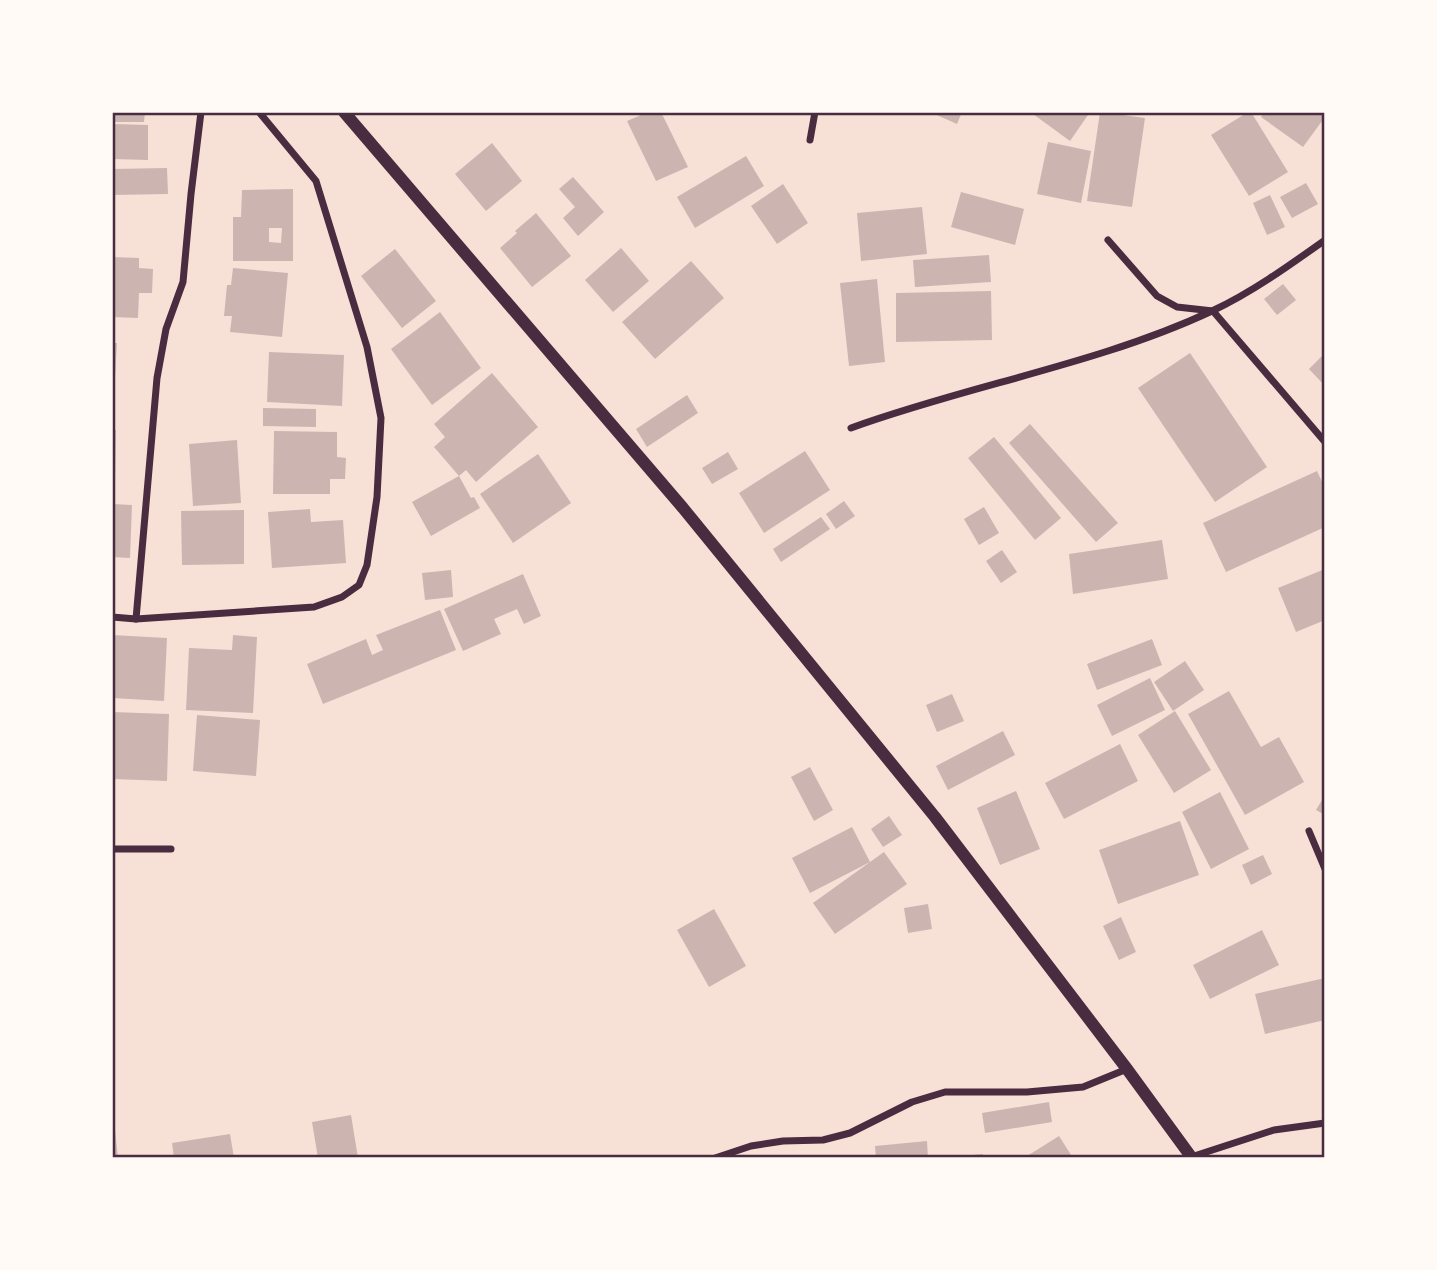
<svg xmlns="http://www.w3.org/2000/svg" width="1437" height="1270" font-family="Helvetica,sans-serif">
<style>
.building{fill:#ccb4b1;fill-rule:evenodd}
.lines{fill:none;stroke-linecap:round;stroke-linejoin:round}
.minor{stroke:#4a2c40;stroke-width:7}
.tertiary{stroke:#4a2c40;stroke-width:12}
.neatline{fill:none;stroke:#4a2c40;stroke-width:2.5}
</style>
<rect width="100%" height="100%" fill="#f7e1d7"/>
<g class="building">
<polygon points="112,112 145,112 144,122 112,122"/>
<polygon points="648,112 661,112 688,167 656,181 627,121"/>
<polygon points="930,112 962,112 957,124"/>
<polygon points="1034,112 1090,112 1070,141 1033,114"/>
<polygon points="1100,112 1145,118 1132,207 1087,201"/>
<polygon points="1248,112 1251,112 1288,172 1249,196 1211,135"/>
<polygon points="1264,112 1325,112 1325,117 1303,147 1261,117"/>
<polygon points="112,124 148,125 148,160 112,159"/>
<polygon points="1048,142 1091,151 1081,203 1037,194"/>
<polygon points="492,143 522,181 486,211 455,174"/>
<polygon points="746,156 764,186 695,228 677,197"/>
<polygon points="167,168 168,194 112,195 112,169"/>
<polygon points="573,177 604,212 578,236 563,218 575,207 559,189"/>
<polygon points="1306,183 1318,204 1292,218 1280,197"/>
<polygon points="783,184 808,223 777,244 751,206"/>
<path d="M 293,189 L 293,261 L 233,261 L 233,217 L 241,217 L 242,190 ZM 269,228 L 282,228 L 281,243 L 269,242 Z"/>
<polygon points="961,192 1024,209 1015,245 951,227"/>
<polygon points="1270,195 1285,227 1267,235 1253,203"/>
<polygon points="922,207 927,254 861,261 857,213"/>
<polygon points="536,213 571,256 532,287 500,248 517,233 515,231"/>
<polygon points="621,248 649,281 613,312 585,280"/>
<polygon points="395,249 436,301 402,328 361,276"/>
<polygon points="989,255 991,282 915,287 913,260"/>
<polygon points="112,257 139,258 139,268 153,269 152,293 139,293 138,318 112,317"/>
<polygon points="691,261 724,298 655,359 622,322"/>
<polygon points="233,268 288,273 282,337 230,332 232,316 224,316 227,285 231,285"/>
<polygon points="877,279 885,362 849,366 840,283"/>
<polygon points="1283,284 1296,300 1277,315 1264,299"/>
<polygon points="991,291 992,340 896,342 896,293"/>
<polygon points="440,312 481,368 432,405 391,349"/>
<polygon points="112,343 117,343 114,395 112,395"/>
<polygon points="269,352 344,355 342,406 267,402"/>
<polygon points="1190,353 1267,467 1215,502 1138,388"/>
<polygon points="1325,353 1325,386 1309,369"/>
<polygon points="492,373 538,427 476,482 466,470 459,476 434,447 445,437 434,424"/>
<polygon points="687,395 698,413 647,447 636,429"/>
<polygon points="263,408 316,409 316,427 263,426"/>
<polygon points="1030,424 1118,523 1096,542 1009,443"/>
<polygon points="112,430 116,430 115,483 112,483"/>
<polygon points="274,431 337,432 337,457 346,458 345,479 330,479 330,494 273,494"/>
<polygon points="994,437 1061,518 1035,540 968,458"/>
<polygon points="237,440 241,503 193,506 189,444"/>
<polygon points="805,451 830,490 764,533 739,493"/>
<polygon points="728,452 738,469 712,484 702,468"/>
<polygon points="538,454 571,503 513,543 480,494"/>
<polygon points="1317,471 1325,488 1325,527 1226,572 1203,523"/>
<polygon points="459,476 471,498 474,497 480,508 431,536 412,502"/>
<polygon points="844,501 855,516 836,529 826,514"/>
<polygon points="112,504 132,505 130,558 112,557"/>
<polygon points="984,507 999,533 979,545 964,519"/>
<polygon points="310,509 311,522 343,520 346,563 272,568 268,512"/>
<polygon points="244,510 244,564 182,565 181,511"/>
<polygon points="821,517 830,529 781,562 773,549"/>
<polygon points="1162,540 1168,579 1073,594 1069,554"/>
<polygon points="1002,550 1017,572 1001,583 986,561"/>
<polygon points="1325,569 1325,620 1296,632 1278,588"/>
<polygon points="451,570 453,597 425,600 422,573"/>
<polygon points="523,574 541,616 524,624 517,609 494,619 501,634 463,651 444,609"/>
<polygon points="440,610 456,650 323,704 307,664 366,639 372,655 383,650 376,635"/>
<polygon points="112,635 167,638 164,701 112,698"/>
<polygon points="233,635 257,637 253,713 186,710 189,648 232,650"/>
<polygon points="1152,639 1162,665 1097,690 1087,664"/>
<polygon points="1185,661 1204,690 1173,711 1154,682"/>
<polygon points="1150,678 1165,710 1112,736 1097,705"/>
<polygon points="1229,691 1261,747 1279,737 1304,782 1245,815 1188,714"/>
<polygon points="952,694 964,721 937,732 926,705"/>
<polygon points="1175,711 1211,770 1174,793 1138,735"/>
<polygon points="112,712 169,714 167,781 112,779"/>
<polygon points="197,715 260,720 256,776 193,771"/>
<polygon points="1003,731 1015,755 948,790 936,766"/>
<polygon points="1120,744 1138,781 1064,819 1045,783"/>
<polygon points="810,767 833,810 814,821 791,777"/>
<polygon points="1016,791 1040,849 1000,865 977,808"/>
<polygon points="1220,792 1249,849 1211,869 1182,812"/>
<polygon points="1325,795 1325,815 1316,810"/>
<polygon points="889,816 902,835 883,847 871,829"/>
<polygon points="1180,821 1199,875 1118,904 1099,850"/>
<polygon points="852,827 870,862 810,893 792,858"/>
<polygon points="884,852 907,884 835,934 813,903"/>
<polygon points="1263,855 1272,874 1251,885 1242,865"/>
<polygon points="928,904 932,929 908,933 904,908"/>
<polygon points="714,909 746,966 709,987 677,930"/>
<polygon points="1121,917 1136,952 1119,960 1103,926"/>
<polygon points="1262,930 1279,965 1210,999 1193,965"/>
<polygon points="1325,978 1325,1020 1265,1034 1255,994"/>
<polygon points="1049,1102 1052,1122 985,1133 982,1113"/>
<polygon points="351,1115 358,1158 318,1158 312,1122"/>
<polygon points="112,1130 115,1130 118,1158 112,1158"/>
<polygon points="230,1134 234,1158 174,1158 172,1143"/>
<polygon points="1059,1136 1073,1158 1024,1158"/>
<polygon points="927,1141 928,1158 876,1158 875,1146"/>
<polygon points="983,1154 983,1158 962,1158 962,1156"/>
</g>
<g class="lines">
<g class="minor">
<polyline points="810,140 815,112"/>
<polyline points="1108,240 1157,296 1177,307 1213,311 1325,442"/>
<path d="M 851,428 C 969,385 1099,364 1212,311 C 1251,293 1290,265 1325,240"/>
<polyline points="112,617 136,619 314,607 342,597 359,585 367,565 377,497 381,418 367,347 316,181 259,112"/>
<polyline points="136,619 157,378 166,329 183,282 191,194 201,112"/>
<polyline points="1309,831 1325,869"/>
<polyline points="112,849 171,849"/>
<polyline points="1191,1157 1274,1130 1325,1123"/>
<polyline points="715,1158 751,1146 783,1141 823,1140 850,1133 912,1102 945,1092 1027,1092 1083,1087 1127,1069"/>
</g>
<polyline class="tertiary" points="344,112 683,508 935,817 1127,1069 1192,1158"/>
</g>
<rect width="1437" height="1270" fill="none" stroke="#fffaf5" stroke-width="228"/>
<rect x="114" y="114" width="1209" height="1042" class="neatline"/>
</svg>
